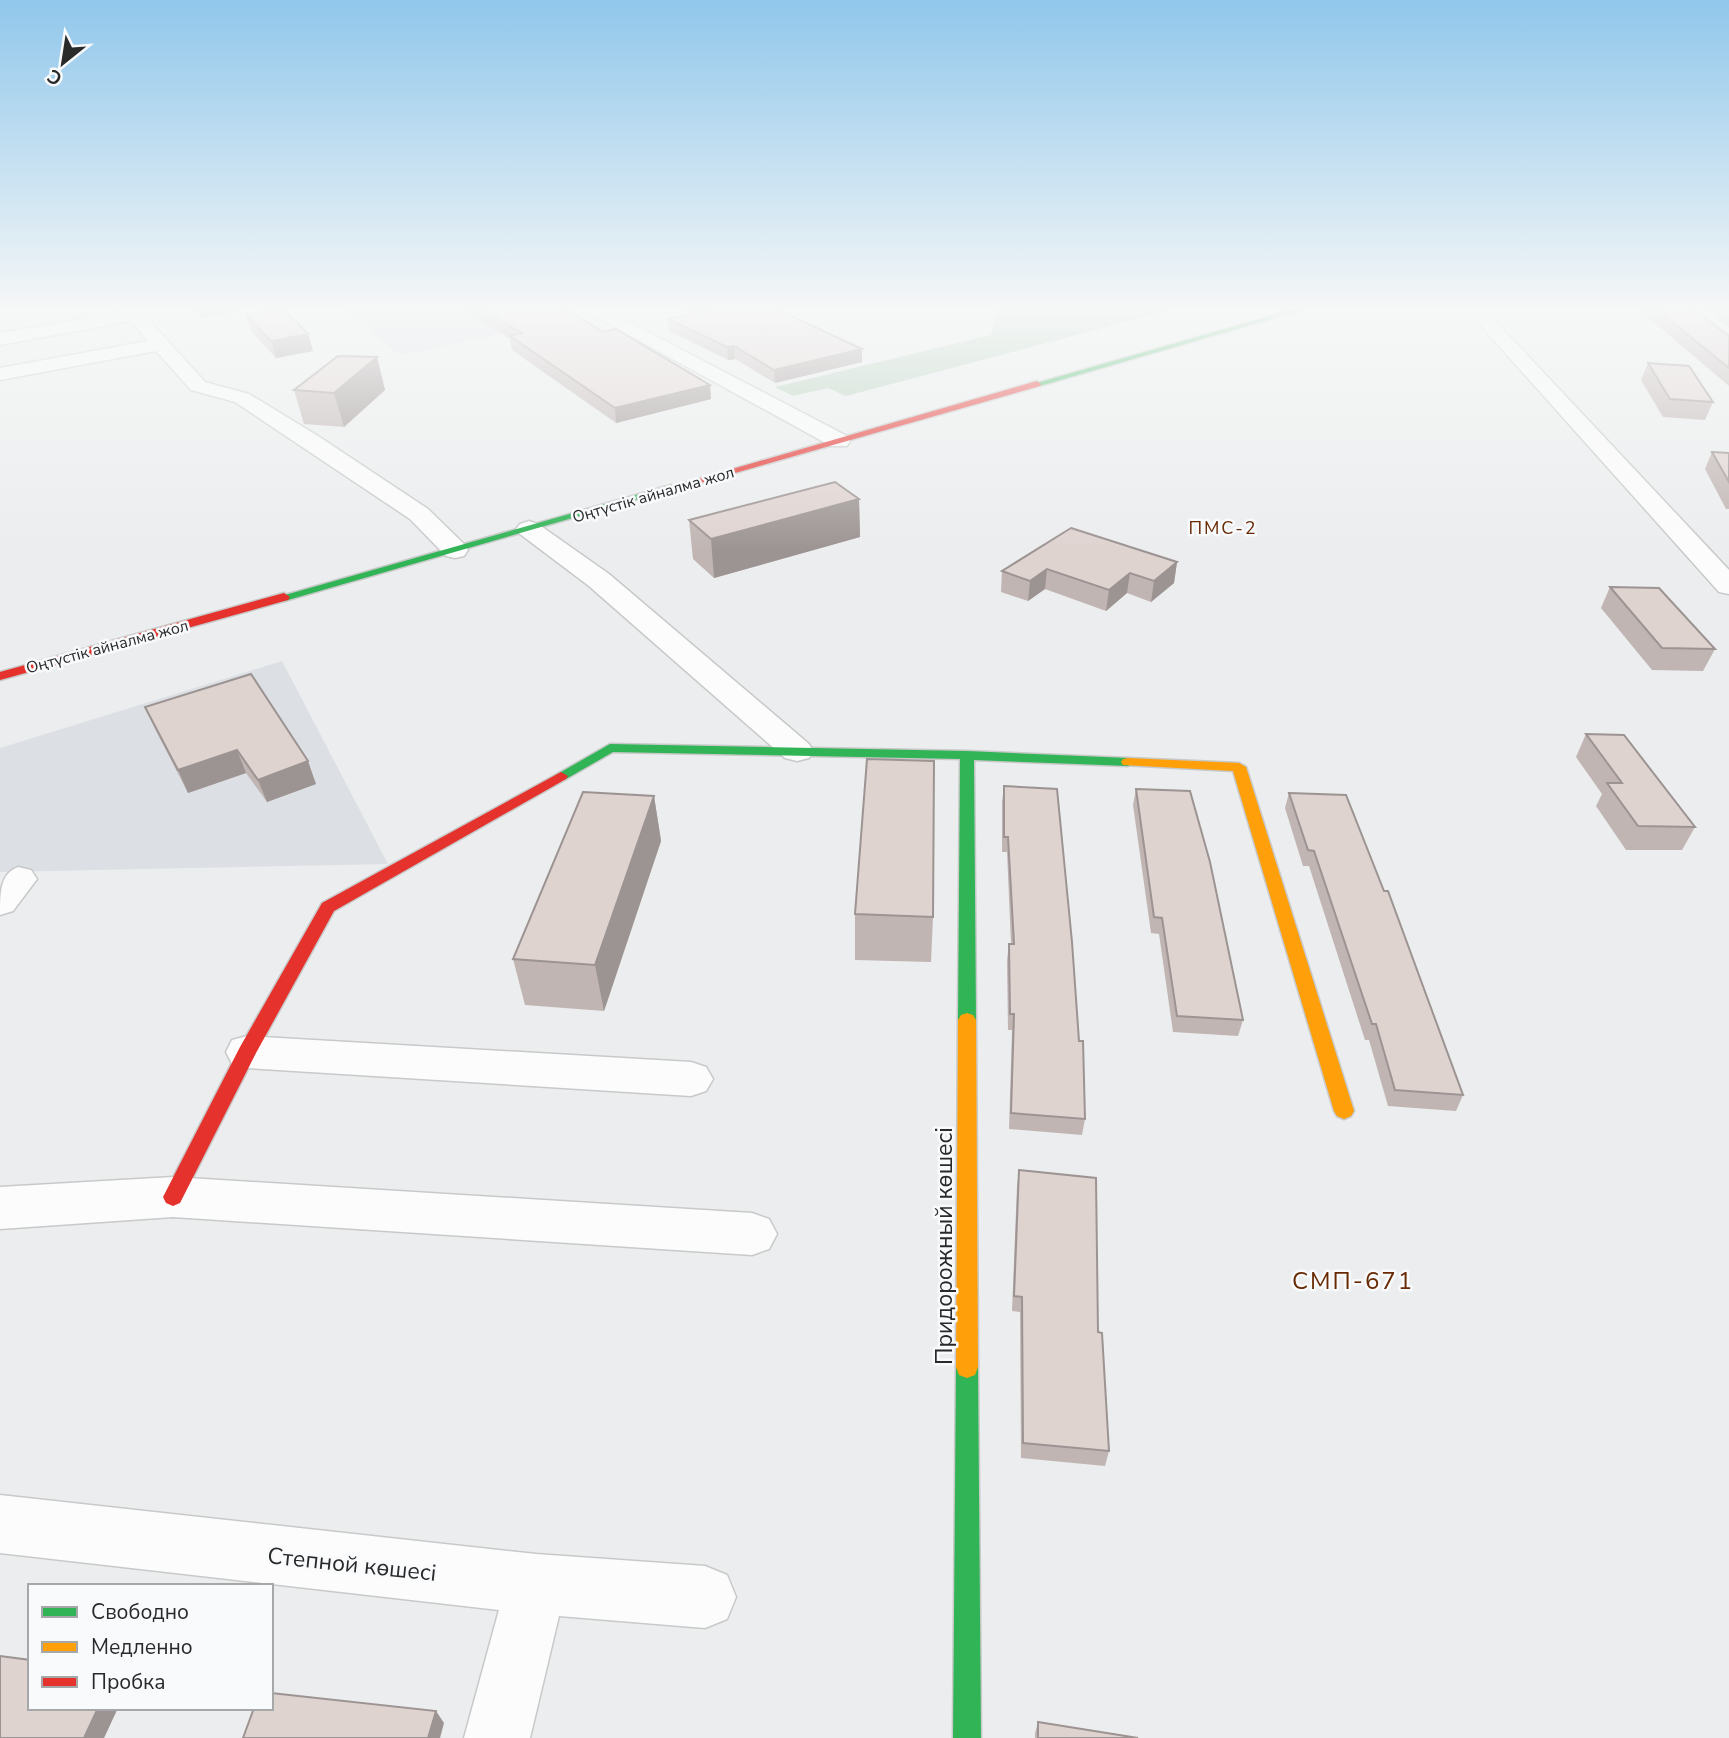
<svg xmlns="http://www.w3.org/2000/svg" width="1729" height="1738" font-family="'Nunito Sans',sans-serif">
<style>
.built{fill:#dce0e5}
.forest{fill:#b3d0bb}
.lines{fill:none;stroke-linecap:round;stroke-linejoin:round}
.street-casing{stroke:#c8c9c9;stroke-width:3}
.fast-casing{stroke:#c8c9c9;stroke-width:3}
.slow-casing{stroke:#c8c9c9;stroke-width:3}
.jam-casing{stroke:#c8c9c9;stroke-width:3}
.street{fill:#fcfcfc;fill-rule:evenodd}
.fast{fill:#30b455;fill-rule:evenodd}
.slow{fill:#ff9f0a;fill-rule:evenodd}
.jam{fill:#e5322d;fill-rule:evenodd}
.wall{fill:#c0b5b3}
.shaded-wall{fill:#9c9492}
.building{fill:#dfd3d0;stroke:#9c9492;stroke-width:2}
.labels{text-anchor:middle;stroke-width:5;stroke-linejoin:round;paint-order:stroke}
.far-street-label{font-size:16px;fill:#292a2a;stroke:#f8fafc}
.far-neighbourhood-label{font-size:18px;letter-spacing:2px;fill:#682a03;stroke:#f8fafc}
.near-street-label{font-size:23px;fill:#292a2a;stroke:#f8fafc}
.near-neighbourhood-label{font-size:24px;letter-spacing:2px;fill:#682a03;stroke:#f8fafc}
</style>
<rect width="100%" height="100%" fill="#ecedee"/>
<g class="built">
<polygon points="339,308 562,308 579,318 400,355"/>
<polygon points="282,661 388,864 0,872 0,748"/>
</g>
<polygon class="forest" points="998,308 1178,308 846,396 828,388 793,396 775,387 991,335"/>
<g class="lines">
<g class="street-casing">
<g id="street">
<polygon points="120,308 138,308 205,382 249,394 318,436 428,509 464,544 468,550 464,556 455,558 446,556 410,519 235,402 191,390 156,351 0,380 0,368 148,341 131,321 0,345 0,333 123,312"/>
<polygon points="580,308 602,308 847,436 850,441 847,446 831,446"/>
<polygon points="1465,308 1483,308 1729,570 1729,594 1719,592"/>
<polygon points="529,521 538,524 609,574 809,744 813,751 809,758 797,761 785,758 589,586 520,534 516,529 520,524"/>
<path d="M 18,867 L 31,870 L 37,879 L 13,911 L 0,915 C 0,892 0,874 18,867 Z"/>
<polygon points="247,1036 691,1062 706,1067 713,1079 706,1091 691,1096 247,1068 232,1064 226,1052 232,1040"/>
<polygon points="173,1177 752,1213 769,1219 777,1234 769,1249 752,1255 173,1217 0,1229 0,1187"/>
<polygon points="0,1495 536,1554 705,1566 727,1575 736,1597 727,1619 705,1628 559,1616 530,1738 464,1738 499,1610 0,1553"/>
</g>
</g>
<g class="fast-casing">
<g id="fast">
<polygon points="1298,308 1309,308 1040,386 1033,384"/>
<polygon points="671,485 680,487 288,600 284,601 278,597"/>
<polygon points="610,744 967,751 1128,758 1135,762 1128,766 974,760 976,1020 973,1025 961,1025 958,1020 960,759 613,752 566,779 561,780 554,776"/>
<polygon points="967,1356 975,1359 978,1367 981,1738 953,1738 956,1367 959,1359"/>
</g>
</g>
<g class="slow-casing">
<g id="slow">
<polygon points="1128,758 1239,763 1246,767 1354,1111 1351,1116 1344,1119 1337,1116 1334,1111 1233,771 1123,765 1121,762 1123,759"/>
<polygon points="967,1013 973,1015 976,1020 978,1367 975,1375 967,1378 959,1375 956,1367 958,1020 961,1015"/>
</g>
</g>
<g class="jam-casing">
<g id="jam">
<polygon points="1037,381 1041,384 1040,386 679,489 670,487"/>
<polygon points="284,593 290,597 288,600 0,680 0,672"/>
<polygon points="561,772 568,776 566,779 334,911 256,1053 180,1203 173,1206 166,1203 163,1197 240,1047 322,903"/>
</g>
</g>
<use href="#street" class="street"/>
<use href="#fast" class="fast"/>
<use href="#slow" class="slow"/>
<use href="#jam" class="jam"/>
</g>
<g class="wall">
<polygon points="191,308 238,308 239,311 202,318"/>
<polygon points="459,308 564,308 603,332 710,385 711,399 616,423 512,350 510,339"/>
<polygon points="679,308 774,308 862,349 862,362 775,383 735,359 728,360 669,331 668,319 692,314"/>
<polygon points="1637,308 1693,308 1726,334 1729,335 1729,386"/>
<polygon points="1702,308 1729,308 1729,328"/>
<polygon points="246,315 313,351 276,358 251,331"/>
<polygon points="377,357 385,390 344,427 304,424 294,390"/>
<polygon points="1648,363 1713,402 1705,420 1663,417 1641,380"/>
<polygon points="1712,452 1729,453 1729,509 1726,509 1705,469"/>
<polygon points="859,499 860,537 714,578 693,559 689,520"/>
<polygon points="1177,562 1174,583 1151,602 1127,593 1106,611 1045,589 1028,601 1001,592 1002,571"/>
<polygon points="1610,587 1715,649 1703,671 1652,670 1601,608"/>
<polygon points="145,707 316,784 267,802 246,773 188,793 155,729"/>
<polygon points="1586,734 1695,827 1682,850 1626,850 1596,806 1602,794 1576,757"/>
<polygon points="1004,786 1079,1041 1085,1119 1082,1135 1009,1129 1012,1030 1008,1030 1007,960 1009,944 1011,944 1007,852 1002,852 1002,802"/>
<polygon points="1136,789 1243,1020 1238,1036 1173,1032 1159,934 1151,933 1133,805"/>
<polygon points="1289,793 1463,1095 1456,1111 1388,1106 1369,1040 1365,1040 1309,866 1303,866 1285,808"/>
<polygon points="654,796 661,841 604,1011 525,1005 513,959"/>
<polygon points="855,914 933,917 931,962 855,960"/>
<polygon points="1019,1170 1098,1332 1109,1451 1105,1466 1021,1458 1020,1312 1012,1311 1017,1186"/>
<polygon points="1038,1722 1138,1738 1035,1738 1035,1733"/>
</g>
<g class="shaded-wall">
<polygon points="198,308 238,308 239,311 202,318"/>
<polygon points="308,334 313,351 276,358 271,341"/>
<polygon points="734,346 735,359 728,360 727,347"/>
<polygon points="862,349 862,362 775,383 774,370"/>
<polygon points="377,357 385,390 344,427 334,393"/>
<polygon points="710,385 711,399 616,423 615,408"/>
<polygon points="859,499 860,537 714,578 711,539"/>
<polygon points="1177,562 1174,583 1151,602 1154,581"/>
<polygon points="1047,569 1045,589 1028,601 1030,581"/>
<polygon points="1130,573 1127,593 1106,611 1109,590"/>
<polygon points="237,750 246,773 188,793 178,770"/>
<polygon points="308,761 316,784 267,802 258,780"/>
<polygon points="654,796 661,841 604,1011 595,965"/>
<polygon points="98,1708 118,1708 104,1738 84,1738"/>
<polygon points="436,1711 444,1723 440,1738 428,1738"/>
</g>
<g class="building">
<polygon points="283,308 308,334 271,341 246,315"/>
<polygon points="478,308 564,308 603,332 616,329 710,385 615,408 510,336 522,333"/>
<polygon points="703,308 774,308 862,349 774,370 734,346 727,347 668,319 708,310"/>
<polygon points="1655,308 1693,308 1726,334 1729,335 1729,368"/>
<polygon points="338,356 377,357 334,393 294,390"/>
<polygon points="1648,363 1689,366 1713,402 1670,399"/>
<polygon points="1712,452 1729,453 1729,482"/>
<polygon points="835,482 859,499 711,539 689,520"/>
<polygon points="1071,528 1177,562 1154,581 1130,573 1109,590 1047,569 1030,581 1002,571"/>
<polygon points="1610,587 1659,588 1715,649 1662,648"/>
<polygon points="251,674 308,761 258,780 237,750 178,770 145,707"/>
<polygon points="1586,734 1624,735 1695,827 1638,826 1607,783 1622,783"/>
<polygon points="867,759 934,761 933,917 855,914"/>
<polygon points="1004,786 1057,789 1072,942 1079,1041 1083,1041 1085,1119 1011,1113 1014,1014 1010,1014 1009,944 1014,944 1008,837 1004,837"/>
<polygon points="1136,789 1190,791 1210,862 1243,1020 1177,1016 1162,918 1154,917"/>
<polygon points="583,792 654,796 595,965 513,959"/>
<polygon points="1289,793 1346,795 1384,891 1388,891 1463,1095 1395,1090 1376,1024 1372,1024 1314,851 1308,850"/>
<polygon points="1019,1170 1096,1178 1098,1332 1102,1333 1109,1451 1023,1443 1022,1297 1014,1296"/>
<polygon points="0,1656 30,1660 30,1708 98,1708 84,1738 0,1738"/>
<polygon points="271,1693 436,1711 428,1738 243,1738 254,1708 271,1708"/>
<polygon points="1038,1722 1138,1738 1038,1738"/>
</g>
<linearGradient id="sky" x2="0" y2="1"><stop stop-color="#90c7eb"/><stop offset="0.56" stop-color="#f6f7f7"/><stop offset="1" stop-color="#f6f7f7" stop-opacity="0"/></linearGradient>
<rect width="1729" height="551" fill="url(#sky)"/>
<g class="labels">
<g class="far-street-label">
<text transform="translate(653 494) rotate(-16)" y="6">Оңтүстік айналма жол</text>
<text transform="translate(107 646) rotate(-15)" y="6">Оңтүстік айналма жол</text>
</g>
<g class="far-neighbourhood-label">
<text x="1223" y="534">ПМС-2</text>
</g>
<g class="near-street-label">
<text transform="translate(944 1246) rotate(-90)" y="8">Придорожный көшесі</text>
<text transform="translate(352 1564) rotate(6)" y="8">Степной көшесі</text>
</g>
<g class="near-neighbourhood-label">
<text x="1353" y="1289">СМП-671</text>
</g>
</g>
<rect x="28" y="1584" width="245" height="126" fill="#f8fafc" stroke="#a5a7a8" stroke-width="2"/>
<rect x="42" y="1607" width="35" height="10" fill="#30b455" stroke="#a5a7a8" stroke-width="2"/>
<text x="91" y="1619" font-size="21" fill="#292a2a">Свободно</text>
<rect x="42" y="1642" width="35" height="10" fill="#ff9f0a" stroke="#a5a7a8" stroke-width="2"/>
<text x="91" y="1654" font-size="21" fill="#292a2a">Медленно</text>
<rect x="42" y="1677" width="35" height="10" fill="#e5322d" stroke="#a5a7a8" stroke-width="2"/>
<text x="91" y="1689" font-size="21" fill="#292a2a">Пробка</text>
<g transform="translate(63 63) rotate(210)" stroke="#f8fafc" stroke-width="5" paint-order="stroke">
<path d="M0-5L12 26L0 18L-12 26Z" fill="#292a2a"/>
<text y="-10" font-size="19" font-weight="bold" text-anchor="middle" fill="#292a2a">С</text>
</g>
</svg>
